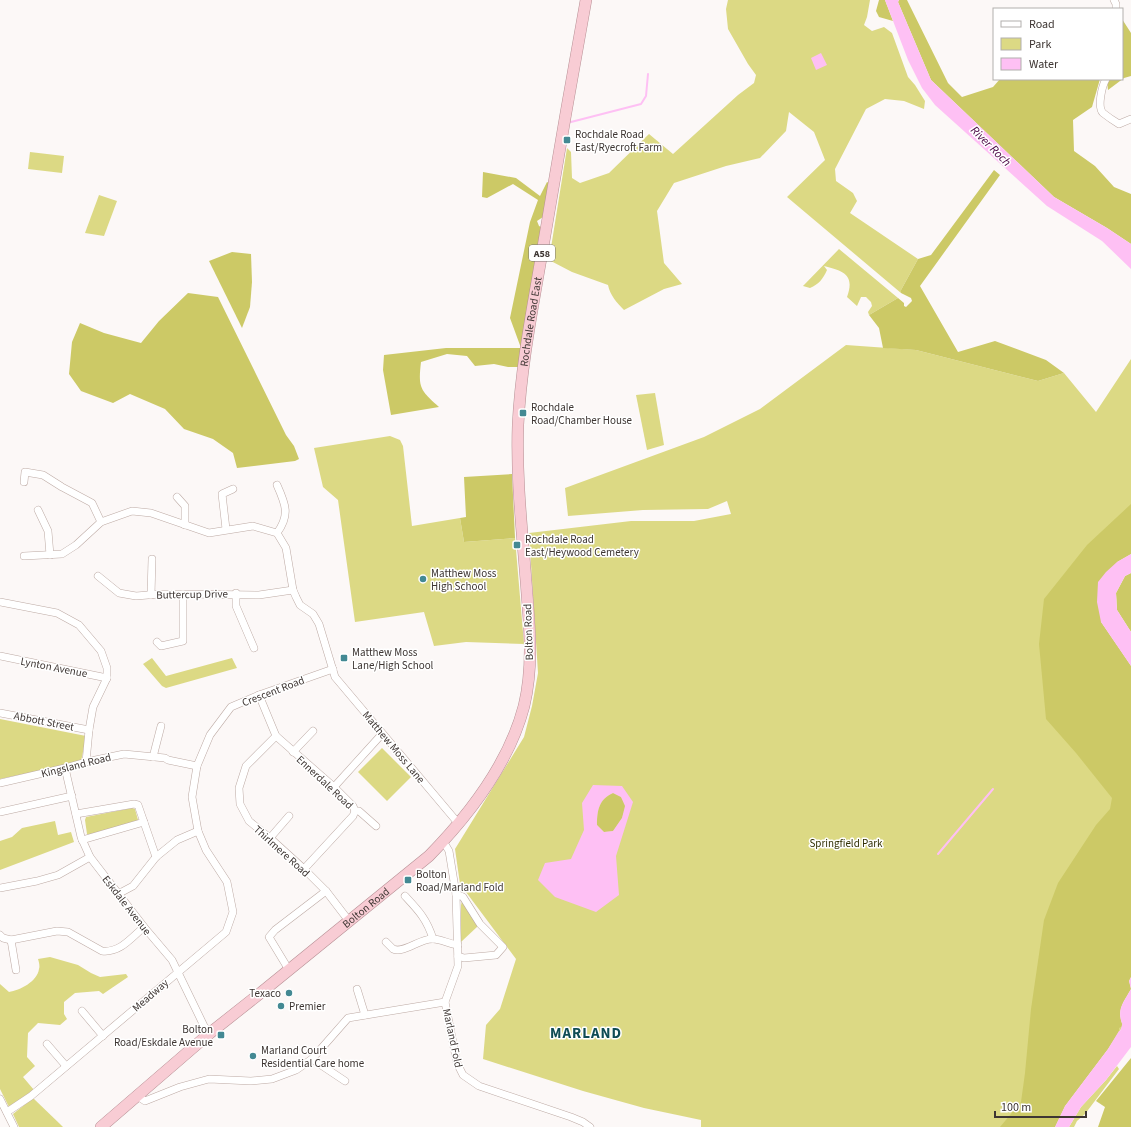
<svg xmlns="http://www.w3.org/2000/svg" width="1131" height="1127" font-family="'Source Sans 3',sans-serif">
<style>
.green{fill:#dcd984}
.forest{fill:#ccc966}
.water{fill:#fec0f4;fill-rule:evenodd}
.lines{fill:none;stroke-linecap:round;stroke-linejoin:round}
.stream{stroke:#fec0f4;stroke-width:2}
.river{stroke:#fec0f4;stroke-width:11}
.minor-casing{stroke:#bdaaa4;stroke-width:8}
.trunk-casing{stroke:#b68f94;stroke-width:12}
.minor{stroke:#fff;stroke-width:7}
.trunk{stroke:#f8ccd4;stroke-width:11}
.poi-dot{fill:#438993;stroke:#fff;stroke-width:1.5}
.labels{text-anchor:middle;stroke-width:3;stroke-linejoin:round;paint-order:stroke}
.shield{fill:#fff;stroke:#787270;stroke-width:1}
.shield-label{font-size:10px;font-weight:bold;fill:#3e3633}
.poi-label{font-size:11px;fill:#3e3633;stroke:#fff;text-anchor:start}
.street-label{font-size:11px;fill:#3e3633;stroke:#fff}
.park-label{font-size:11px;fill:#323004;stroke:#fff}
.water-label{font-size:12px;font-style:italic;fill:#4b0746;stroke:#fff}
.district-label{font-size:15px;font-weight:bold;letter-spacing:1px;fill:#0f4c54;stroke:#fff}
</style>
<rect width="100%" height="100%" fill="#fcf8f7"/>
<g class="green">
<path d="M 728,0 L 870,0 L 867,17 L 864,25 L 872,31 L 884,27 L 892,33 L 908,77 L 915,85 L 925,101 L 924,109 L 904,101 L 885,99 L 866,109 L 835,169 L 836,181 L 853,193 L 857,201 L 850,213 L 918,259 L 901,290 L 901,293 L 787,197 L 825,160 L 814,132 L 789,112 L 786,131 L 760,158 L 726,166 L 674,183 L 657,211 L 664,263 L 682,284 L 664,289 L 624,310 C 617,303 610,295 608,285 L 572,272 L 549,260 L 567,148 L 571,152 L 572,178 L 580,183 L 609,173 L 649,134 L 673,154 L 738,95 L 754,83 L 756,75 L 748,64 L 728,29 L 726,9 Z"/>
<polygon points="30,152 64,156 62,173 28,169"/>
<polygon points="99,195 117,201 104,236 85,233"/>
<path d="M 839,249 L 898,298 L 869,315 L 868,312 L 872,306 L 871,302 L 866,297 L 861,297 L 857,306 L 847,297 C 855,275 844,271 824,266 L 827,270 C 823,279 819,284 810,288 L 803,286 Z"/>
<path d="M 846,345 L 916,350 L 1038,381 L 1064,373 L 1096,412 L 1131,359 L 1131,554 L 1117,562 L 1101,622 L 1131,666 L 1131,977 L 1129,981 L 1131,989 C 1123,1003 1116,1010 1123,1026 L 1108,1049 L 1065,1106 L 1055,1127 L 701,1127 L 701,1120 L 644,1108 L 583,1091 L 483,1059 L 486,1025 L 500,1009 L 516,959 L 460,884 L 455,849 L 524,737 L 532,706 L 538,673 L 529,533 L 631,521 L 694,521 L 731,514 L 727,501 L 708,509 L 643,510 L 568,516 L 565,488 L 704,437 L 760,409 Z"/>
<polygon points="655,393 664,445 647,450 636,395"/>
<polygon points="390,436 400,440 403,446 412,526 460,518 464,542 515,538 524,644 466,642 434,646 424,612 355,622 338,500 323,487 314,448"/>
<polygon points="152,658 166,676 232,658 237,668 166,688 162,686 143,664"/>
<polygon points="0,719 86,736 81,762 0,779"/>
<polygon points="382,748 411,777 387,801 358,772"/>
<polygon points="132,808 135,809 138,820 136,822 89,836 87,834 85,820 86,817"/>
<polygon points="55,821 58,835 71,832 74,842 0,870 0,841 12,837 22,828"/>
<polygon points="462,901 478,926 461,942 461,905"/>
<path d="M 50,957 L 78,965 L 91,973 L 100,977 L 126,974 L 128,977 L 103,994 L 99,991 L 75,993 L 64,1002 L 64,1014 L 67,1019 L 60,1025 L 38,1023 L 28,1033 L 27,1057 L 35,1066 L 23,1077 L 34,1090 L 9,1107 L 0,1089 L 0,984 L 9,992 C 20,990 37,982 39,969 C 40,966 39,962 38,959 Z"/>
<polygon points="1117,1066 1119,1069 1085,1114 1077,1121 1074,1127 1069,1127 1081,1107 1106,1080"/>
<polygon points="33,1098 60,1124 63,1127 19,1127 13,1114"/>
</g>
<g class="forest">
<polygon points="879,0 885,0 893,21 879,17 876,11"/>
<polygon points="899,0 907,0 948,83 962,97 993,87 1000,79 1100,79 1092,107 1073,120 1074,151 1095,166 1114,187 1131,194 1131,244 1107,228 1054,197 931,80 898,2"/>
<polygon points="1122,19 1131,33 1131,76 1124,78 1108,90 1107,81 1108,79 1122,79"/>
<polygon points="994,170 1000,175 920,286 958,352 995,341 1046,360 1064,373 1038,381 916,350 883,348 879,328 869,315 898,298 904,303 904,306 906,307 912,301 911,298 901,293 901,290 918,259 931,255"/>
<path d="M 483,172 L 516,178 L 540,196 L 547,182 L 549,183 L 543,217 L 537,221 L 539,226 L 541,227 L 518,367 L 508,367 L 494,364 L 475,366 L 467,356 L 447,354 L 421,362 C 418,388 420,390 439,407 L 391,415 L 383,370 L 384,355 L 446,348 L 521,348 L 510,318 L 530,222 L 538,200 L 513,184 L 487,198 L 482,197 Z"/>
<polygon points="232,252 251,254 252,282 250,307 242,328 209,261"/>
<polygon points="188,293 218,297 286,435 294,446 299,459 295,461 237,468 233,453 213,439 184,429 165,409 130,394 113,403 81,391 69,374 72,342 80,323 104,333 141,343 159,321"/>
<polygon points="512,474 515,538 464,542 460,518 466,517 464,477"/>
<path d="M 1131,504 L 1131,554 L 1117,562 L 1101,622 L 1131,666 L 1131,977 L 1129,981 L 1131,989 C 1123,1003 1116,1010 1123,1026 L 1119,1028 L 1119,1031 L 1108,1049 L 1065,1106 L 1055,1127 L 1000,1127 L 1021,1102 L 1025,1073 L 1031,1009 L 1044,920 L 1058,883 L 1096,825 L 1110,809 L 1112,798 L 1076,753 L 1046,719 L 1039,644 L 1044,599 L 1087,545 Z"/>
<polygon points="1131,573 1131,632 1117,610 1116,593 1125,576"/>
<path d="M 613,793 L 621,797 L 626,806 L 622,818 L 613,831 L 604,832 L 597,825 C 597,810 599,800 613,793 Z"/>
<polygon points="1131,1058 1131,1127 1098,1127 1105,1107 1096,1101"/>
</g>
<g class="water">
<polygon points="885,0 899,0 898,2 931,80 1054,197 1107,228 1131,244 1131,269 1102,241 1047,206 935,105 922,88 908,60"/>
<polygon points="821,53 827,65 816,70 811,58"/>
<polygon points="1131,554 1131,573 1125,576 1116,593 1117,610 1131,632 1131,666 1101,622 1097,602 1098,582 1106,572 1117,562"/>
<path d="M 593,785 L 622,786 L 633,802 L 616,856 L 619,895 L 596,912 L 555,897 L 538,880 L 545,863 L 571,859 L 584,830 L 582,803 ZM 613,793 L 621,797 L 625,806 L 622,818 L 613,831 L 604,832 L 597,825 C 597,810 599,799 613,793 Z"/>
<path d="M 1131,977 L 1131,1024 L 1123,1026 C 1116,1010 1123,1003 1131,989 L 1129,981 Z"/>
<polygon points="1131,1028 1131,1047 1106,1080 1081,1107 1069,1127 1055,1127 1065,1106 1108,1049 1119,1031"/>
</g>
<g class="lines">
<g class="stream">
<polyline points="571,122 641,104 646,96 648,74"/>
<polyline points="938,854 993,789"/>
</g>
<polyline class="river" points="1123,1042 1131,1013"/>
<g class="minor-casing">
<g id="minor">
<polyline points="1114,0 1116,4 1116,9"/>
<path d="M 1106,79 C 1102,86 1097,107 1103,113 C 1108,117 1114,121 1119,124 L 1131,119"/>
<polyline points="24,482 25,472 43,475 62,487 92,503 101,522"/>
<polyline points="177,497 185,506 185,525"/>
<polyline points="38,510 48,531 50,555"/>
<polyline points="226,529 222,494 233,489"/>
<path d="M 277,533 C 290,515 286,505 277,485"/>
<polyline points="24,556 62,554 76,545 101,522 132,511 151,513 209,533 253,526 277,533 286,548 293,590 296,597 300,605 313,614 319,624 335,677 458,823"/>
<polyline points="98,576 119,593 136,596 160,594 183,594 259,595 293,590"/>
<polyline points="236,593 236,606 254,648"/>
<polyline points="151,595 152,559"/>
<polyline points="0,602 57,613 79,625 101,651 107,668 107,678 93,707 89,730 86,762"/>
<polyline points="157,642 161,646 183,641 183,594"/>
<polyline points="0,656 107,678"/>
<polyline points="259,695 276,736 334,787 353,806 355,811 359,811 376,826"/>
<polyline points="0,713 89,730"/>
<polyline points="276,736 246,766 239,788 240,804 249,821 270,838 304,869 326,891 349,921"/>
<polyline points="293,752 313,731"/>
<polyline points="153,757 161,726"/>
<polyline points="65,768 81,837 90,857 144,927 172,960 204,1026 210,1033"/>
<polyline points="0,783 65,768 86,762 124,754 165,758 168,760 197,766"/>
<polyline points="334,787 382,734"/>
<polyline points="0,812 72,796"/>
<polyline points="76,814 134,804 138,805 156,857"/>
<polyline points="270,838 289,816"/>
<polyline points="82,840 144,822"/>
<polyline points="442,842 446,846 449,851 456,894 458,966 445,1002 457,1063 463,1075 479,1086 571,1117 583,1122 590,1127"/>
<polyline points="304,869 353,816 355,811"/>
<polyline points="0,888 37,881 58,875 90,857"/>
<polyline points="118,894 133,886 156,857 177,840 198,831"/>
<polyline points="456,894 463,897 480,924 503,947 496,955 464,958 458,956"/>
<path d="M 405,896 C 418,910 427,919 433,939"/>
<path d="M 0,935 L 3,938 L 11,940 L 57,931 L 68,932 L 102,951 C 120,953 131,938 144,927"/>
<polyline points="11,940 16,970"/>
<path d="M 386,942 C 388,944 391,947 393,949 C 404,954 420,938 433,939 C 441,939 449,944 458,945"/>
<polyline points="289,970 269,937 275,930 326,891"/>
<polyline points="357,989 365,1015"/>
<polyline points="82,1011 103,1036"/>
<polyline points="47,1044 66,1066"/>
<polyline points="312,1059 345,1081"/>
<polyline points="136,1095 145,1101 180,1087 209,1079 251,1081 272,1079 296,1070 312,1059 348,1018 445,1002"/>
<polyline points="0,1099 14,1127"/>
<polyline points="7,1112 31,1096 226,932 233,912 227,882 206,850 198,831 192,797 197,766 210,735 231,707 259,695 333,669"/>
</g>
</g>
<g class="trunk-casing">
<g id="trunk">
<path id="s1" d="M 101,1127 L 210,1033 L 263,991 L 429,856 C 470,814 509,764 524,706 C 533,669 530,631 527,594 C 523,538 516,482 518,425 C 521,365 533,306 543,247 C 557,165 571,82 586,0"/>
</g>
</g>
<use href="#minor" class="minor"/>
<use href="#trunk" class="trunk"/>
</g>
<g class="poi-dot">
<rect x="563" y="136" width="8" height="8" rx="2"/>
<rect x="519" y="409" width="8" height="8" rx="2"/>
<rect x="513" y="541" width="8" height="8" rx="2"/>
<circle cx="423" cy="579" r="4"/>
<rect x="340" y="654" width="8" height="8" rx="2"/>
<rect x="404" y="876" width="8" height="8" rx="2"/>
<circle cx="289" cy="993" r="4"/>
<circle cx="281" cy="1006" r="4"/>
<rect x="217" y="1031" width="8" height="8" rx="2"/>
<circle cx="253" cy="1056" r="4"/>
</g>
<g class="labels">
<rect class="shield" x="529" y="245" width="26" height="16" rx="3"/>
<g class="shield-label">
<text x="542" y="257">A58</text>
</g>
<g class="poi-label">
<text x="575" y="138">Rochdale Road<tspan x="575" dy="13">East/Ryecroft Farm</tspan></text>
<text x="531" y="411">Rochdale<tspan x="531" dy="13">Road/Chamber House</tspan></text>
<text x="525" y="543">Rochdale Road<tspan x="525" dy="13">East/Heywood Cemetery</tspan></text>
<text x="431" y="577">Matthew Moss<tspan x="431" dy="13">High School</tspan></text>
<text x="352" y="656">Matthew Moss<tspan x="352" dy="13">Lane/High School</tspan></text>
<text x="416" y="878">Bolton<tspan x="416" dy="13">Road/Marland Fold</tspan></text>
<text x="281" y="997" text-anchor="end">Texaco</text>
<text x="289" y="1010">Premier</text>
<text x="213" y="1033" text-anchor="end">Bolton<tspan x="213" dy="13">Road/Eskdale Avenue</tspan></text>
<text x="261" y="1054">Marland Court<tspan x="261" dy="13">Residential Care home</tspan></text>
</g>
<g class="street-label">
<text dy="4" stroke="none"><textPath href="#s1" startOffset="991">Rochdale Road East</textPath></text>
<text transform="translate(192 594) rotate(-1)" y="4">Buttercup Drive</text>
<text transform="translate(528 632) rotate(-92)" y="4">Bolton Road</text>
<text transform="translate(54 667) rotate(11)" y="4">Lynton Avenue</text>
<text transform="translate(273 691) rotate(-21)" y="4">Crescent Road</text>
<text transform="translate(44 721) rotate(11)" y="4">Abbott Street</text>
<text transform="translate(394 747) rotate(50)" y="4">Matthew Moss Lane</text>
<text transform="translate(76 765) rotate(-14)" y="4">Kingsland Road</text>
<text transform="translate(325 782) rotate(43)" y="4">Ennerdale Road</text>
<text transform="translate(282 851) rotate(42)" y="4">Thirlmere Road</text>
<text transform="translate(127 905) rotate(52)" y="4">Eskdale Avenue</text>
<text dy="4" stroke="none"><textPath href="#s1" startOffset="344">Bolton Road</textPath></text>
<text transform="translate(150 995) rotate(-41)" y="4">Meadway</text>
<text transform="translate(453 1038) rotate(78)" y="4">Marland Fold</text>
</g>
<g class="park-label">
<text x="846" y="847">Springfield Park</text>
</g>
<g class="water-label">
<text transform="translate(991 146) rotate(45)" y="4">River Roch</text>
</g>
<g class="district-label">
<text x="586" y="1038">MARLAND</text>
</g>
</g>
<rect x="993" y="8" width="130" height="72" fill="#ffffff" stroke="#b2afad"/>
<rect x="1001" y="21" width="20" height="6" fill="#ffffff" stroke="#b2afad"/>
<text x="1029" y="28" font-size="12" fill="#3e3633">Road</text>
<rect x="1001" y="38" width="20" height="12" fill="#dcd984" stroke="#b2afad"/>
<text x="1029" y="48" font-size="12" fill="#3e3633">Park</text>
<rect x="1001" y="58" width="20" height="12" fill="#fec0f4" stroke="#b2afad"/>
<text x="1029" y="68" font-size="12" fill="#3e3633">Water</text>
<path d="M995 1111v6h91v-6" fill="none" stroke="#3e3633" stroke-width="2"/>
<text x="1001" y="1111" font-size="12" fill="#3e3633" stroke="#ffffff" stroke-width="3" paint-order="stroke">100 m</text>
</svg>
